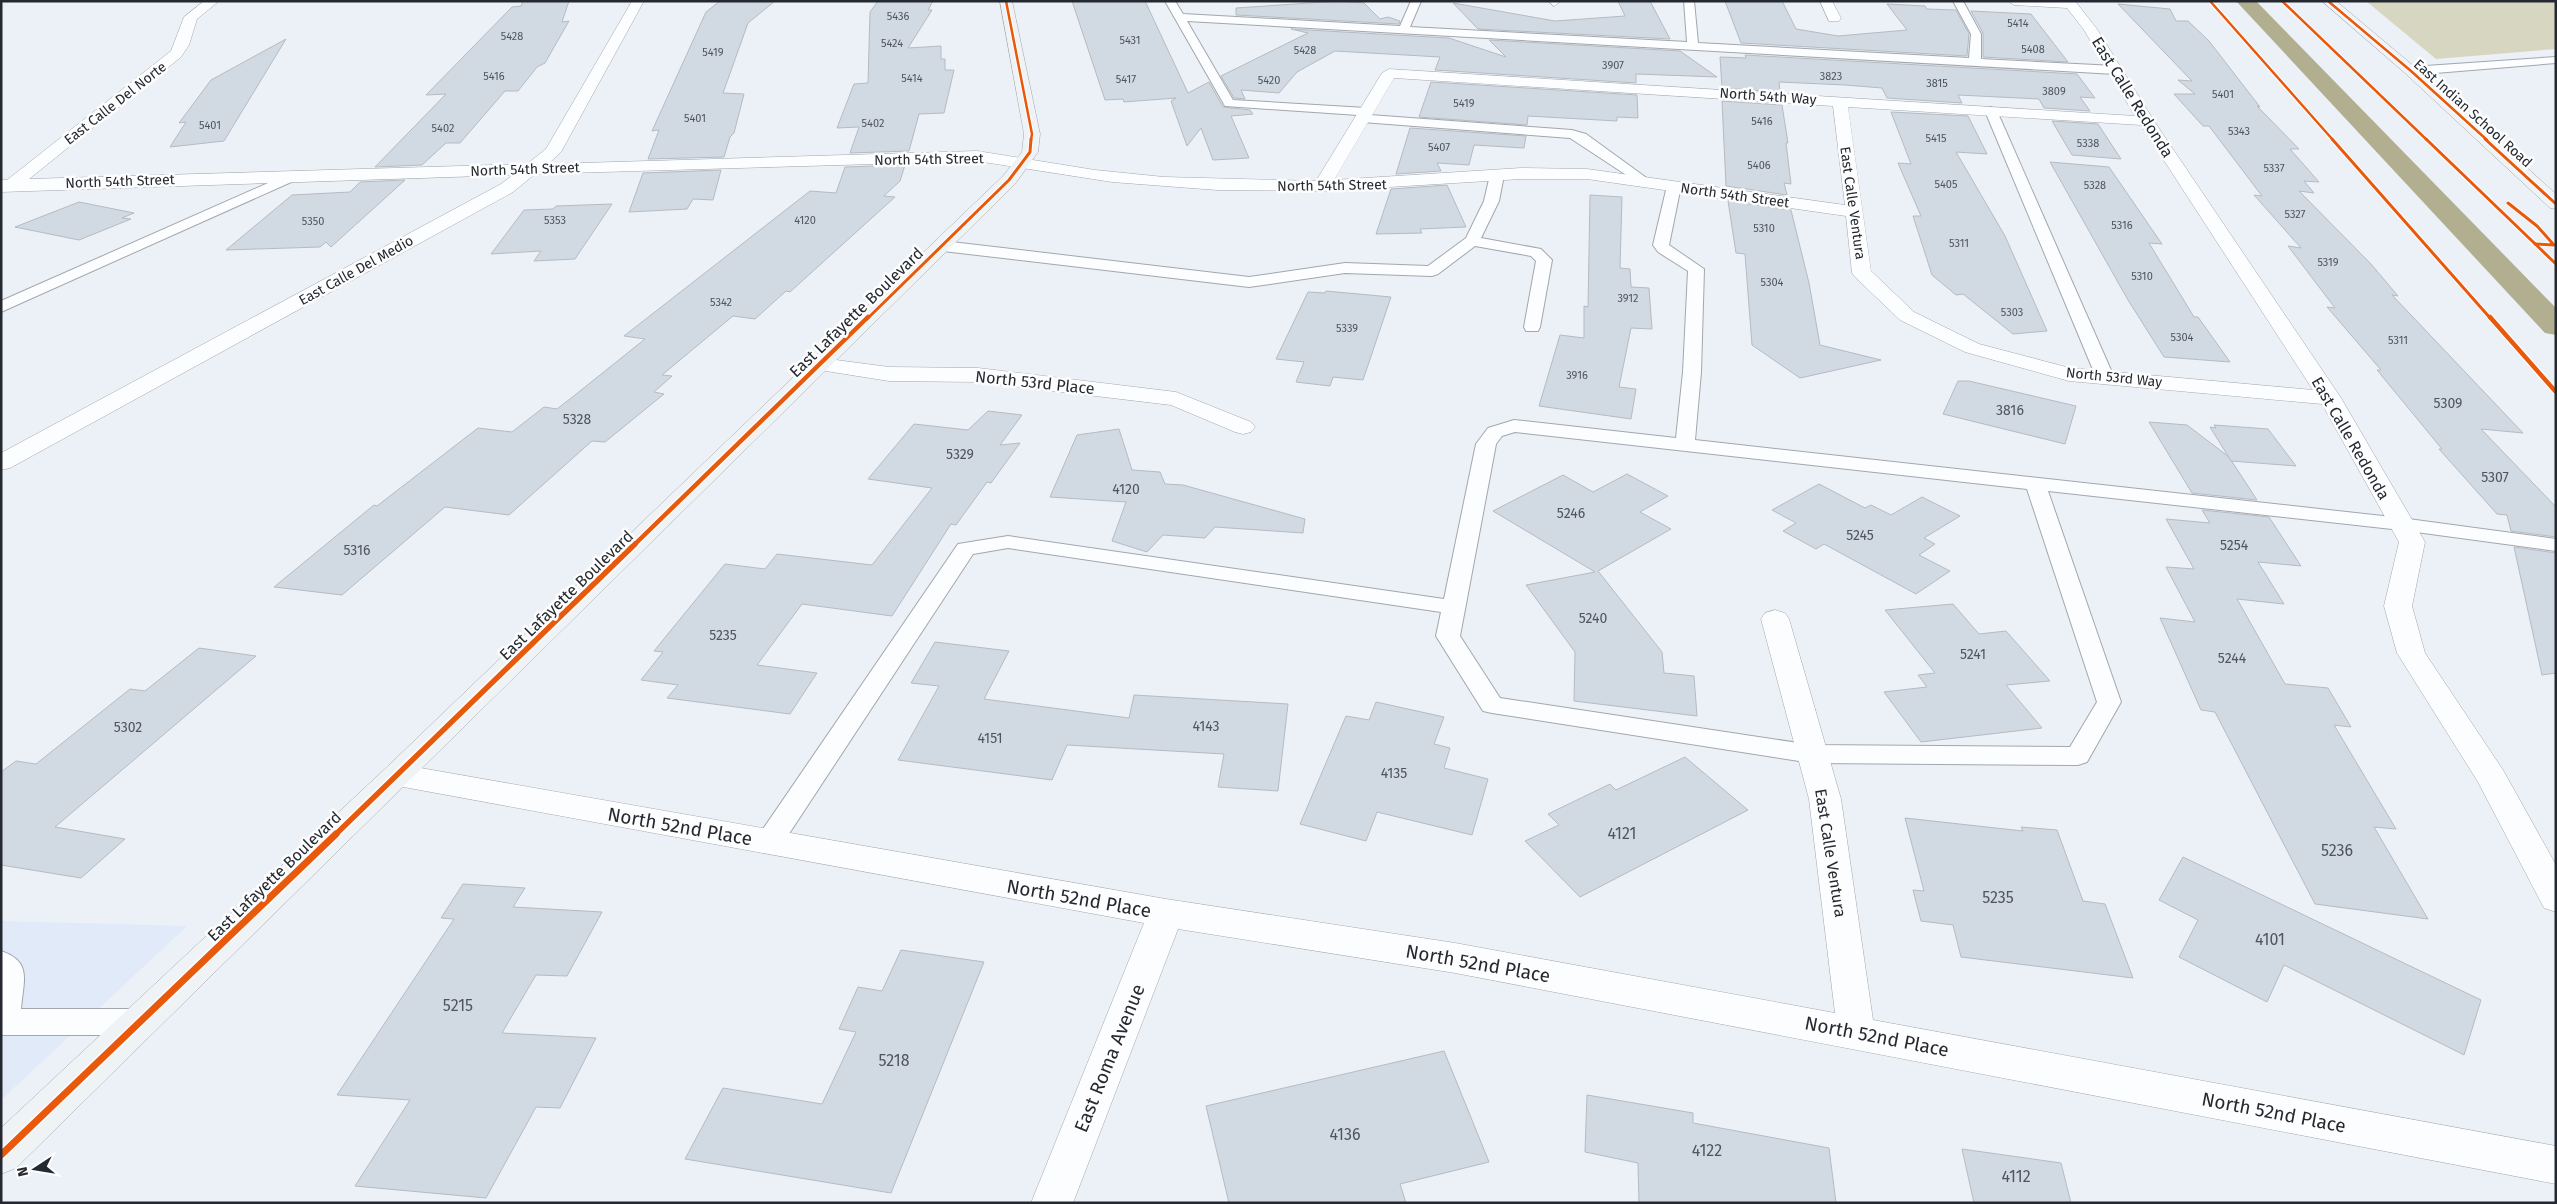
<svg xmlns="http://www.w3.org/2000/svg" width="2557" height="1204" font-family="'Fira Sans',sans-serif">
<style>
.built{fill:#e0eaf9}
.green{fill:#d7d7c1}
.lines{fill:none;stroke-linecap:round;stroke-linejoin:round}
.canal{fill:#b1af90;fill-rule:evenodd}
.building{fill:#d1d9e3;stroke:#b6bbc1}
.lane-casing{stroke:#a2a7ad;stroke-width:2}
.street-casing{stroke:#a2a7ad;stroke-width:1}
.secondary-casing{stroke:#a2a7ad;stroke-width:1}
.lane{fill:#fcfdfe;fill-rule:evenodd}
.street{fill:#fcfdfe;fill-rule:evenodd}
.secondary{fill:#f0f3f6;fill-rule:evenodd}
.cycleway-far4-casing{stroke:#fdfdfd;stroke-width:4.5}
.cycleway-far3-casing{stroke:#fdfdfd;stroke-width:5}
.cycleway-far2-casing{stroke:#fdfdfd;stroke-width:7}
.cycleway-far1-casing{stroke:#fdfdfd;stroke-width:9}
.cycleway-casing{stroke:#fdfdfd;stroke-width:10}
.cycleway-far4{stroke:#e8590c;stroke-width:2.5}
.cycleway-far3{stroke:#e8590c;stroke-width:3}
.cycleway-far2{stroke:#e8590c;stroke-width:4.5}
.cycleway-far1{stroke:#e8590c;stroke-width:5.5}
.cycleway{stroke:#e8590c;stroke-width:7}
.labels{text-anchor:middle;stroke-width:5;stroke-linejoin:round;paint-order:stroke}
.far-number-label{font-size:11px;fill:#4f555e}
.far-street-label{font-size:14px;fill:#242931;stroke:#fdfdfd}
.number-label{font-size:14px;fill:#4f555e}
.street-label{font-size:16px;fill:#242931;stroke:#fdfdfd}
.near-number-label{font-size:16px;fill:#4f555e}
.near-street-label{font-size:19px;fill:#242931;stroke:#fdfdfd}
</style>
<rect width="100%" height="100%" fill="#ecf1f7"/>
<polygon class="built" points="1,921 187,926 1,1100"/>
<polygon class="green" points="2366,1 2550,1 2556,3 2556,49 2436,59"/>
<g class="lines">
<polygon class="canal" points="2236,1 2256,1 2556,308 2556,335 2545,333"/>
</g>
<g class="building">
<polygon points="523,1 569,1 562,22 569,21 545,63 537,67 518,91 505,91 460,143 446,143 422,165 375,167 446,94 426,95 512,7 521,6"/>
<polygon points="720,1 775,1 748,23 723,93 744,94 734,133 730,137 724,157 648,159 659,130 652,131 706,12"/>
<polygon points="878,1 933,1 928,10 932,10 908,48 941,46 941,59 945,59 945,70 954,70 944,113 919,114 909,151 850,153 859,127 837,128 854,84 868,83 870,12"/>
<polygon points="1072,1 1145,1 1188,93 1209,82 1223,107 1250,110 1253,114 1231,116 1249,158 1213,160 1201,128 1187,146 1171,101 1176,98 1124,102 1123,99 1105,100"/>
<polygon points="1339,1 1364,3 1380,19 1388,17 1400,21 1399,24 1236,15 1236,8"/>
<polygon points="1618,1 1650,1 1670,39 1478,29 1453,3 1555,21 1625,16"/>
<polygon points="1725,1 1782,1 1796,29 1838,36 1907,30 1887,4 1925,6 1927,9 1956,10 1969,34 1967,56 1741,43"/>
<polygon points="2118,4 2170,9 2176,21 2188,21 2209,41 2260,107 2257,106 2299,149 2290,149 2319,182 2304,181 2314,193 2299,191 2371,264 2398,296 2392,295 2523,433 2481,429 2556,507 2556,537 2511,531 2507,515 2497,514 2439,449 2442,449 2377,370 2381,370 2327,307 2335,308 2288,246 2301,248 2254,195 2262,196 2209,126 2203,126 2174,94 2195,94 2178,80 2192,81"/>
<polygon points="1971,11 2031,14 2068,62 1983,57 1983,33"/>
<polygon points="1291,29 1449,38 1506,57 1489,40 1680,51 1717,77 1636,74 1636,83 1435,70 1440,57 1335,51 1297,72 1279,93 1241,90 1245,99 1234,98 1221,76 1308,33"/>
<polygon points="286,39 224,141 170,147 186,122 179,123 211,80"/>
<polygon points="1745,55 2077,74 2095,98 2080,97 2090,111 2044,108 2039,99 1958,95 1962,103 1887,98 1882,88 1845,85 1779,82 1780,92 1722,88 1720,57 1746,58"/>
<polygon points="1431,82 1637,95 1638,118 1617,117 1617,121 1528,116 1527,125 1419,117"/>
<polygon points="1722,101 1782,105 1788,143 1786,143 1791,184 1784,183 1787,195 1726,186"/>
<polygon points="1891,112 1968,116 1987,154 1956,152 2005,236 2047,331 2013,334 1963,294 1956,295 1932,275 1913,216 1921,216 1898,163 1911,164"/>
<polygon points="2052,121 2098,124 2121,159 2072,155"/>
<polygon points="1410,128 1526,136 1524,148 1474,145 1469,165 1437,163 1441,171 1396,174"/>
<polygon points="2050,162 2109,167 2162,244 2149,243 2194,317 2198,317 2230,362 2164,357 2128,300"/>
<polygon points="905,165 900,181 884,196 895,197 790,292 786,291 755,319 733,316 662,375 672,376 654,392 664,394 605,442 592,441 509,515 445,507 342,595 274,587 374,505 377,506 478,428 512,432 544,407 557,409 575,395 645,339 624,336 810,191 836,193 845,167"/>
<polygon points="721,170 713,200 693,199 687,209 629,212 643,173"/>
<polygon points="405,180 331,247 326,242 320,247 226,250 292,195 350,192 360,182"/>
<polygon points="1447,185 1466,227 1420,229 1422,233 1376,234 1391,189"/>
<polygon points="1590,195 1622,197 1620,268 1630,269 1631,287 1649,288 1652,329 1631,328 1619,387 1636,389 1631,419 1539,406 1560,335 1584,338 1584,306 1588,307"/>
<polygon points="1728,201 1791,210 1809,283 1820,345 1881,360 1800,378 1752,345 1745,254 1736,253"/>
<polygon points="79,202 134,213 122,218 131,219 79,240 15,227"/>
<polygon points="612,204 575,259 534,261 541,251 491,254 524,210 553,209 556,206"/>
<polygon points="1326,291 1391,297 1363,380 1333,377 1330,386 1296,382 1304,362 1276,359 1308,292 1325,293"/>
<polygon points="1958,381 1969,381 2076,406 2065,444 1943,414"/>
<polygon points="988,411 1022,415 1000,445 1020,443 991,483 987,482 956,525 951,524 892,616 802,604 757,665 817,673 790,714 667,698 678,685 641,680 663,652 654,651 725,564 765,569 777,554 872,565 932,488 868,479 914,424 968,430"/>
<polygon points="2149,422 2187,425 2229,457 2257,500 2192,493"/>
<polygon points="2214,425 2268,429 2296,466 2231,461 2210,427 2216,428"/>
<polygon points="1119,429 1132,470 1160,472 1165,484 1183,485 1305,519 1303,533 1215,527 1205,538 1163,535 1147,552 1112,541 1126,502 1050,497 1077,435"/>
<polygon points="1627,474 1668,496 1640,512 1671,529 1598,571 1662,652 1664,673 1694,676 1697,716 1574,701 1575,652 1526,585 1595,572 1493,511 1563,475 1593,492"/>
<polygon points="1819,484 1865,508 1871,505 1891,515 1922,497 1960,516 1924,538 1935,544 1919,555 1950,571 1916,594 1824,544 1816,549 1783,531 1796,523 1772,510"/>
<polygon points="2202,510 2269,517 2301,566 2258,562 2284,604 2237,599 2285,684 2328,688 2351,727 2334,725 2396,829 2374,827 2428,919 2315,904 2215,712 2201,710 2160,618 2195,622 2166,567 2194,569 2166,519 2210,523"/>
<polygon points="2514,547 2556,553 2556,673 2542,675"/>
<polygon points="1953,604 1979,634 2006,631 2050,681 2006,685 2042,728 1921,742 1884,692 1927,687 1918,675 1935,673 1885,610"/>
<polygon points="935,642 1009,651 984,699 1129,718 1134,695 1288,704 1278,791 1218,787 1224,754 1067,745 1052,780 898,760 939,686 911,683"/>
<polygon points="199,648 256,656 55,827 125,839 81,878 1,865 1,772 16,761 36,764 130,689 145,691"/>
<polygon points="1376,702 1444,717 1434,744 1450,748 1444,768 1488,779 1472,835 1377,812 1366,841 1300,824 1346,716 1369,720"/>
<polygon points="1685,757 1748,810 1580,897 1525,841 1559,825 1548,814 1610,784 1616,790"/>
<polygon points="1905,818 2023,831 2021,827 2057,830 2083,901 2105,904 2133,978 1961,957 1953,925 1921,921 1913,890 1924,891"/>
<polygon points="2183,857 2481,1000 2464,1055 2284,965 2267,1002 2179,957 2198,920 2159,900"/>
<polygon points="463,884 525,888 513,907 602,912 567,976 536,975 502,1033 596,1038 560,1108 536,1107 486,1198 355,1186 410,1100 337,1095 454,919 441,918"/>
<polygon points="901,950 984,962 891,1193 685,1159 723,1088 822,1104 856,1032 839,1029 858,987 882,991"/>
<polygon points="1444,1051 1489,1162 1400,1184 1406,1203 1229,1203 1206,1106"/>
<polygon points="1587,1095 1693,1113 1693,1123 1829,1148 1836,1203 1639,1203 1638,1163 1585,1152"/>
<polygon points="1962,1149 2061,1163 2071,1203 1974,1203"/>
</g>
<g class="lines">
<g class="lane-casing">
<g id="lane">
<polygon points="1165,1 1175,1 1183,14 1400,26 1411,1 1421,1 1410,27 1687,42 1684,1 1694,1 1698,43 1969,58 1971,34 1953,1 1963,1 1981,34 1981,59 2115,66 2121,70 2115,74 1187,21 1233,100 1366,108 1372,112 1370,115 1572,130 1586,134 1648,179 1650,182 1648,185 1643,186 1570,138 1362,122 1356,118 1358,115 1225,106"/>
<polygon points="2556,57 2556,63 2411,75 2405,71 2411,67"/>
<polygon points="1991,107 1997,111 2114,377 2111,381 2099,381 2096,377 1985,111"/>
<polygon points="1497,171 1504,175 1499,201 1481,238 1541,249 1552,260 1540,327 1538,331 1526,331 1524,327 1536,261 1531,256 1475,246 1438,274 1432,276 1345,273 1249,287 943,251 935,246 943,241 1249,277 1345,263 1428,266 1466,238 1484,201 1490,175"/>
<polygon points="293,172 300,176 298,179 1,312 1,301"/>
<path d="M 1674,182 L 1681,186 L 1669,245 L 1704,269 L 1701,372 L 1695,440 L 2401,518 L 2556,539 L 2556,551 L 2401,530 L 2048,491 L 2121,702 L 2087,762 L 2078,765 L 1812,763 L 1492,713 L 1483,711 L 1436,636 L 1441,612 L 1008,548 L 973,554 L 779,849 L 769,852 L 759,849 L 755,842 L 759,835 L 958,544 L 1008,536 L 1444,599 L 1476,444 L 1488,428 L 1514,420 L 1676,438 L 1683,372 L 1688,271 L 1658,252 L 1653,245 L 1667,186 ZM 1515,432 L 2027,489 L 2097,702 L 2070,747 L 1812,745 L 1500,698 L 1460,636 L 1496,444 L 1502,436 Z"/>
<path d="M 1,951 C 33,962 23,981 21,1009 L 138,1009 L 149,1013 L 154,1022 L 149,1031 L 138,1035 L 1,1035 Z"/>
</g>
</g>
<g class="street-casing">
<g id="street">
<path d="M 204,1 L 219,1 L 197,19 L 189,45 L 181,57 L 29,179 L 527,164 L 546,149 L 632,1 L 644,1 L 561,152 L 548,164 L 977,151 L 1095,170 L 1164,177 L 1316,181 L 1382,73 L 1389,69 L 2135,116 L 2084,30 L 2067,8 L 2014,5 L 2008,1 L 2075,1 L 2097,29 L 2154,121 L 2341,398 L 2425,542 L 2412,606 L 2425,653 L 2503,770 L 2556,865 L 2556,912 L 2544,908 L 2478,782 L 2397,653 L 2384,606 L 2399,542 L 2322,404 L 2069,381 L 1965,352 L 1900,320 L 1855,277 L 1852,273 L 1846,216 L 1587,179 L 1521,179 L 1323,191 L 1217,190 L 1112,182 L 977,161 L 535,174 L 513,192 L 10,468 L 1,470 L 1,453 L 501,184 L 513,175 L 1,192 L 1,180 L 7,180 L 171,51 L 184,17 ZM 1394,78 L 1833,106 L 1845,205 L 1587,169 L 1521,168 L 1334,180 ZM 1848,107 L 2141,125 L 2313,390 L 2070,368 L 1979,344 L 1914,312 L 1871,271 Z"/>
<polygon points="1548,1 1560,1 1560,2 1554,6"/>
<polygon points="1820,1 1832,1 1841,18 1839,21 1829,21"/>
<polygon points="821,358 889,367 978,368 1176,392 1251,422 1255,427 1251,432 1243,434 1235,432 1171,405 978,382 889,381 813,369 810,364 813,359"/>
<polygon points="1775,610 1785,613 1789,619 1841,799 1873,1020 2556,1146 2556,1184 1455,973 1178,929 1073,1203 1031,1203 1144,923 398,786 387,783 382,775 387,767 398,764 1166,899 1455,943 1835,1013 1809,799 1761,619 1765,613"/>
</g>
</g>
<g class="secondary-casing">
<g id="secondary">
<polygon points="1000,1 1012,1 1040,134 1038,152 1015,184 16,1168 1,1174 1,1128 387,767 1003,176 1022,152 1024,134"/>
<polygon points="2322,1 2336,1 2416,68 2556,194 2556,209 2550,208 2406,74"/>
</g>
</g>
<use href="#lane" class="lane"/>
<use href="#street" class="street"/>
<use href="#secondary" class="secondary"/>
<g class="cycleway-far4-casing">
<g id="cycleway-far4">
<polyline points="1006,1 1032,134 1031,140"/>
<polyline points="2210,1 2333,140"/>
<polyline points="2282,1 2427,140"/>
<polyline points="2328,1 2411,71 2487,140"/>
</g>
</g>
<g class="cycleway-far3-casing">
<g id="cycleway-far3">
<polyline points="2332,139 2491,319"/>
<polyline points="2426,139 2556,264"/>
<polyline points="2485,139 2556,204"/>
<polyline points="2508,203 2537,226 2554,245 2535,244"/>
<polyline points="867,319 1009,180 1030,152 1031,139"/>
</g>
</g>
<g class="cycleway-far2-casing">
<g id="cycleway-far2">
<polyline points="2490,317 2556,392"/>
<polyline points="633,546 868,317"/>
</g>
</g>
<g class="cycleway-far1-casing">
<polyline id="cycleway-far1" points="335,835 635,544"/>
</g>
<g class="cycleway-casing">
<polyline id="cycleway" points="1,1155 336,834"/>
</g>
<use href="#cycleway-far4" class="cycleway-far4"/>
<use href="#cycleway-far3" class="cycleway-far3"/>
<use href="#cycleway-far2" class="cycleway-far2"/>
<use href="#cycleway-far1" class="cycleway-far1"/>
<use href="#cycleway" class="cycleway"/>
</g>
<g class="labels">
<g class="far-number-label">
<text x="898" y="20">5436</text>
<text x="2018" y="27">5414</text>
<text x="512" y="40">5428</text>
<text x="1130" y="44">5431</text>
<text x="892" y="47">5424</text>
<text x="2033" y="53">5408</text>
<text x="1305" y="54">5428</text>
<text x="713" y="56">5419</text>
<text x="1613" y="69">3907</text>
<text x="494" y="80">5416</text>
<text x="1831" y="80">3823</text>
<text x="912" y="82">5414</text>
<text x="1126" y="83">5417</text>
<text x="1269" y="84">5420</text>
<text x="1937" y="87">3815</text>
<text x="2054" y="95">3809</text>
<text x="2223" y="98">5401</text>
<text x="1464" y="107">5419</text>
<text x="695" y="122">5401</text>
<text x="1762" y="125">5416</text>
<text x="873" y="127">5402</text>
<text x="210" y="129">5401</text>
<text x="443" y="132">5402</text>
<text x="2239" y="135">5343</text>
<text x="1936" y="142">5415</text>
<text x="2088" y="147">5338</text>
<text x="1439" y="151">5407</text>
<text x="1759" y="169">5406</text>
<text x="2274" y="172">5337</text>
<text x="1946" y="188">5405</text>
<text x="2095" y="189">5328</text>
<text x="2295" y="218">5327</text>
<text x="555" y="224">5353</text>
<text x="805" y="224">4120</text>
<text x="313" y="225">5350</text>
<text x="2122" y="229">5316</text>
<text x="1764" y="232">5310</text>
<text x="1959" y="247">5311</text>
<text x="2328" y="266">5319</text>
<text x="2142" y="280">5310</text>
<text x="1772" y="286">5304</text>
<text x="1628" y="302">3912</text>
<text x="721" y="306">5342</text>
<text x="2012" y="316">5303</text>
<text x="1347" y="332">5339</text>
<text x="2182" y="341">5304</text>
<text x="2398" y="344">5311</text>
<text x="1577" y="379">3916</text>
</g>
<g class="far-street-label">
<text transform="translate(1768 96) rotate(4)" y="5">North 54th Way</text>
<text transform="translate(115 103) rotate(-38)" y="5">East Calle Del Norte</text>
<text transform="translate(2473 113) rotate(42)" y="5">East Indian School Road</text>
<text transform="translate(929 159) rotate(-1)" y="5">North 54th Street</text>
<text transform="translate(525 169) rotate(-2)" y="5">North 54th Street</text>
<text transform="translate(120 181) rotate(-2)" y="5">North 54th Street</text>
<text transform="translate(1332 185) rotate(-1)" y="5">North 54th Street</text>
<text transform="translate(1735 195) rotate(8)" y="5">North 54th Street</text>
<text transform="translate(1853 203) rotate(82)" y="5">East Calle Ventura</text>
<text transform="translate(356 270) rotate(-29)" y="5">East Calle Del Medio</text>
<text transform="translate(2114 377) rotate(6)" y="5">North 53rd Way</text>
</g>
<g class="number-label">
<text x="2448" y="408">5309</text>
<text x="2010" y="415">3816</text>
<text x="577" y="424">5328</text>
<text x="960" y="459">5329</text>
<text x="2495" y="482">5307</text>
<text x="1126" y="494">4120</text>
<text x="1571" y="518">5246</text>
<text x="1860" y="540">5245</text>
<text x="2234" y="550">5254</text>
<text x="357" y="555">5316</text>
<text x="1593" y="623">5240</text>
<text x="723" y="640">5235</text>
<text x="1973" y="659">5241</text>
<text x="2232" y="663">5244</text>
<text x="1206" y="731">4143</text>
<text x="128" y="732">5302</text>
<text x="990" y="743">4151</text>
<text x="1394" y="778">4135</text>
</g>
<g class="street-label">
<text transform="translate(2133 97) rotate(58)" y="6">East Calle Redonda</text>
<text transform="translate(856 312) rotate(-44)" y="6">East Lafayette Boulevard</text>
<text transform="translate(1035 382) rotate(6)" y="6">North 53rd Place</text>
<text transform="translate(2351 438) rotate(60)" y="6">East Calle Redonda</text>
<text transform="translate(566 595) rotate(-44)" y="6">East Lafayette Boulevard</text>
<text transform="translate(1831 853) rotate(81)" y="6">East Calle Ventura</text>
<text transform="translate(274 876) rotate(-44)" y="6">East Lafayette Boulevard</text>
</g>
<g class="near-number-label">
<text x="1622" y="839">4121</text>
<text x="2337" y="856">5236</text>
<text x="1998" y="903">5235</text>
<text x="2270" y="945">4101</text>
<text x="458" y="1011">5215</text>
<text x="894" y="1066">5218</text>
<text x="1345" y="1140">4136</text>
<text x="1707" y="1156">4122</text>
<text x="2016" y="1182">4112</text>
</g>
<g class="near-street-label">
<text transform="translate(680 826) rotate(10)" y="7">North 52nd Place</text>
<text transform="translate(1079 898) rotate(10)" y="7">North 52nd Place</text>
<text transform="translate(1478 963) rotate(10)" y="7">North 52nd Place</text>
<text transform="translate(1877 1036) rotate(11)" y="7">North 52nd Place</text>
<text transform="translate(1109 1058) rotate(-68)" y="7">East Roma Avenue</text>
<text transform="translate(2274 1112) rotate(11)" y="7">North 52nd Place</text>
</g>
</g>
<rect width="2557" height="1204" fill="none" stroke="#242931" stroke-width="5"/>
<g transform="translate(35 1169) rotate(258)" stroke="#fdfdfd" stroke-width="4" paint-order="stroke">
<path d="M0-4L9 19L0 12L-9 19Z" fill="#242931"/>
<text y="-8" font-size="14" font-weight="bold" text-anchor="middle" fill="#242931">N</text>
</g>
</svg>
